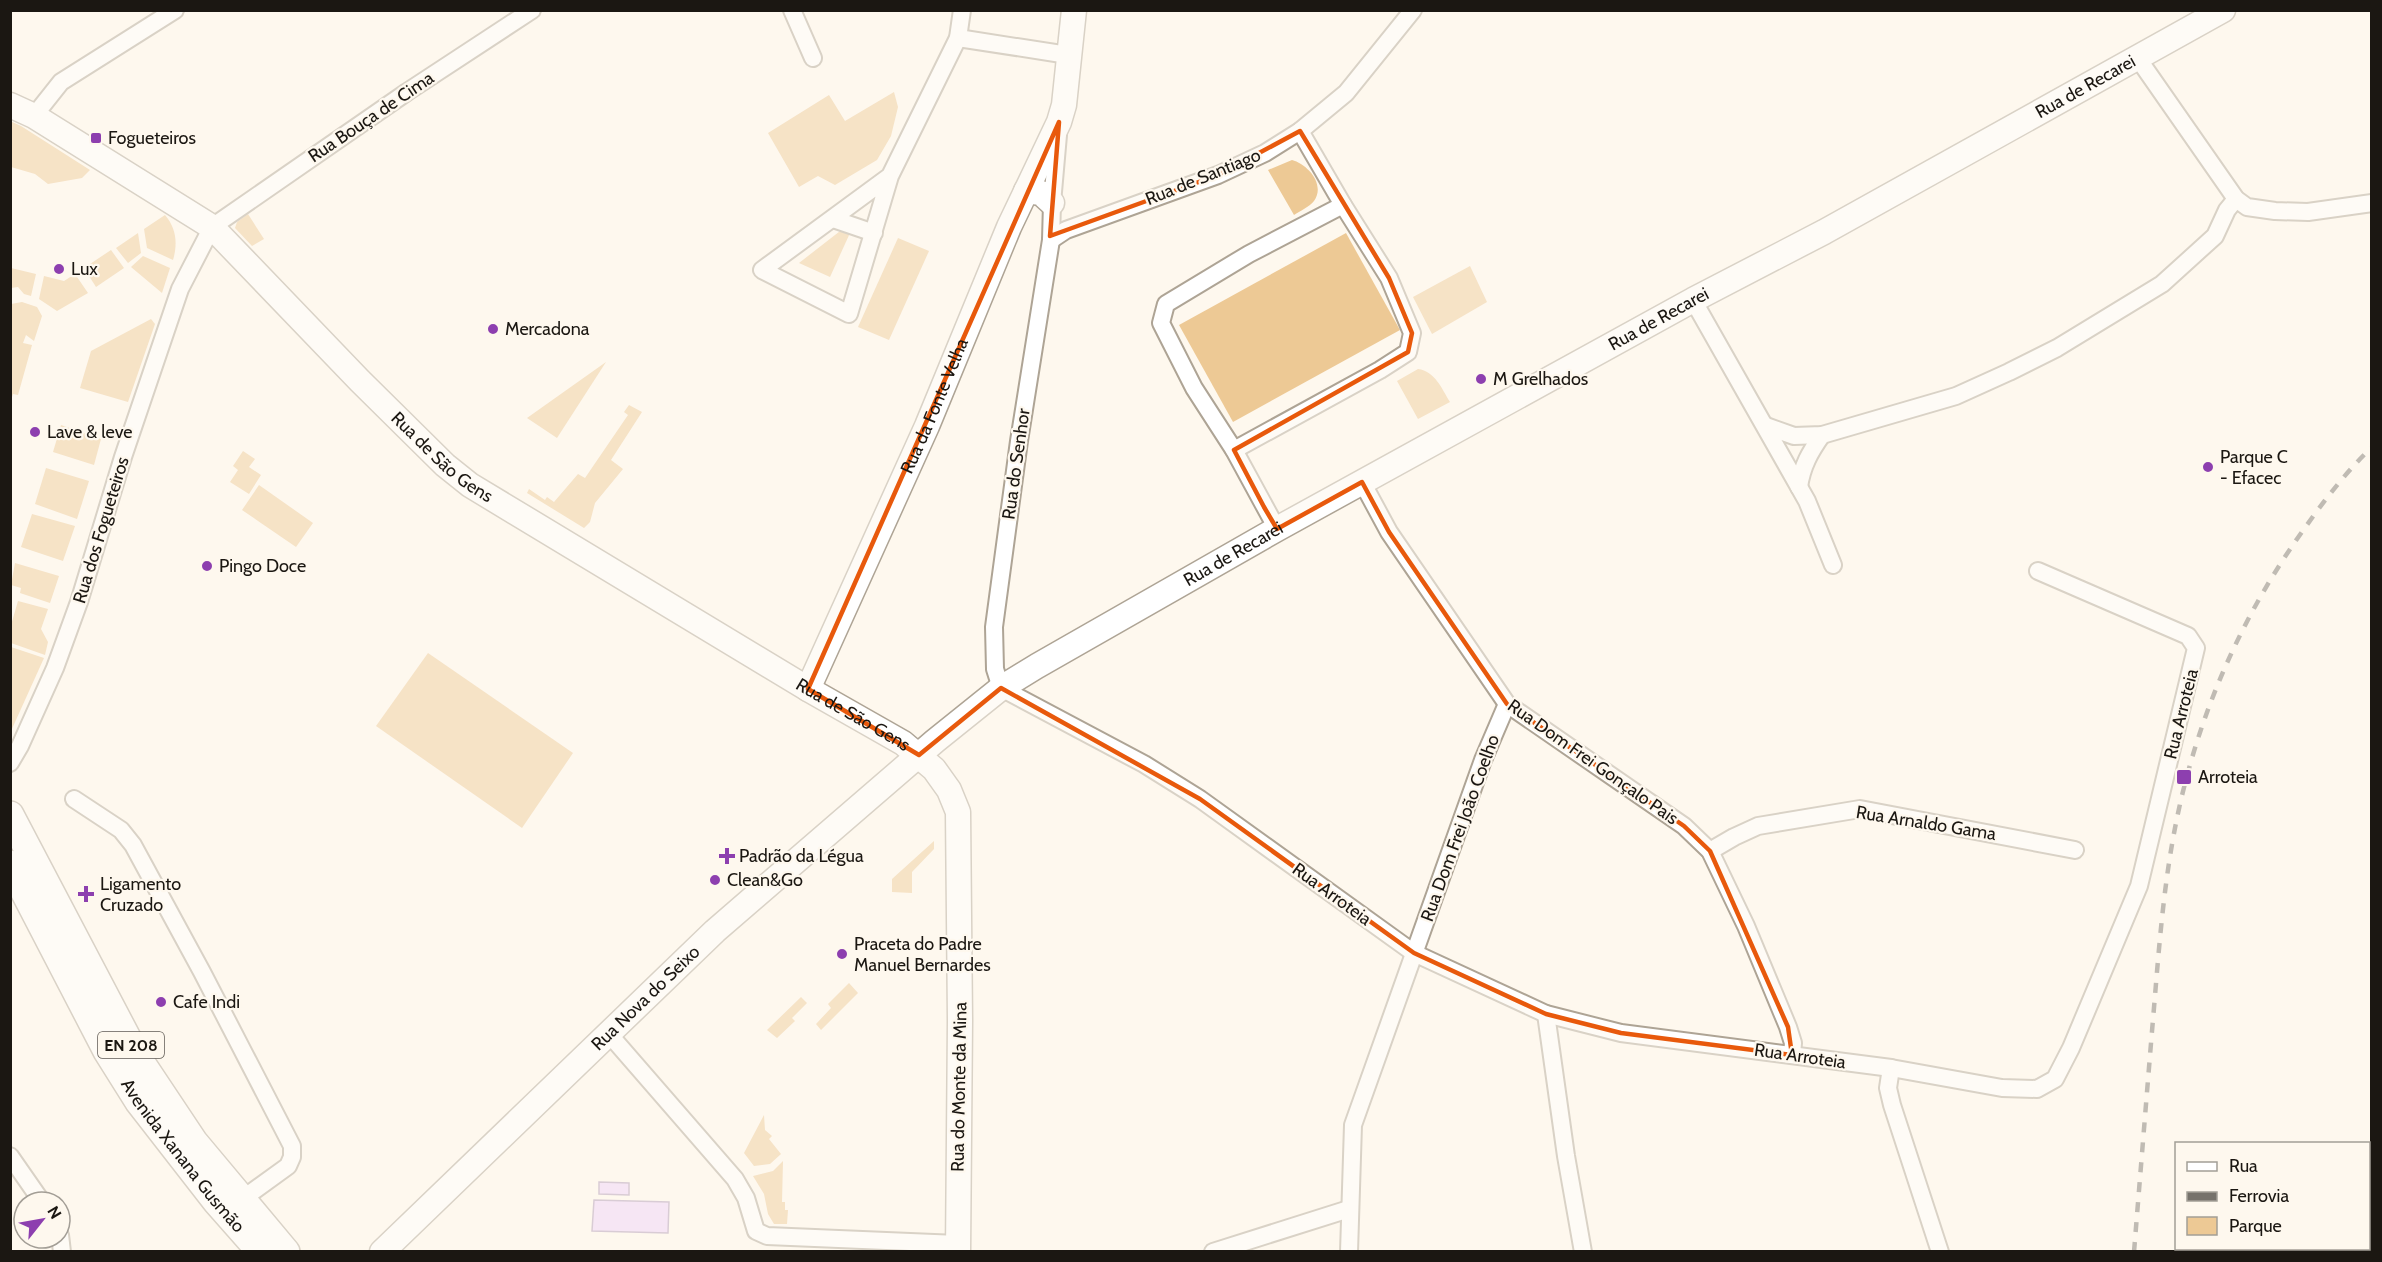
<svg xmlns="http://www.w3.org/2000/svg" width="2382" height="1262" font-family="Cabin,sans-serif">
<style>
.green{fill:#edc995}
.water{fill:#edd0fb;stroke:#ae98b5;stroke-width:1.5}
.lines{fill:none;stroke-linecap:round;stroke-linejoin:round}
.street-casing{stroke:#aea495;stroke-width:20}
.secondary-casing{stroke:#aea495;stroke-width:27}
.primary-casing{stroke:#aea495;stroke-width:30}
.street{stroke:#fff;stroke-width:16}
.secondary{stroke:#fff;stroke-width:24}
.primary{stroke:#fff;stroke-width:27}
.rail{stroke:#76726b;stroke-width:4.5;stroke-dasharray:10 10;stroke-linecap:butt}
.marked{fill:none;stroke:#e8590c;stroke-width:4.5;stroke-linejoin:round}
.poi-dot{fill:#8d3faf;stroke:#fef8ee;stroke-width:2}
.labels{text-anchor:middle;stroke-width:4.5;stroke-linejoin:round;paint-order:stroke}
.shield{fill:#fef8ee;stroke:#5f5a54;stroke-width:1.5}
.shield-label{font-size:16px;font-weight:bold;fill:#1b1712}
.street-label{font-size:18px;fill:#1b1712;stroke:#fef8ee}
.poi-label{font-size:18px;fill:#1b1712;stroke:#fef8ee;text-anchor:start}
</style>
<rect width="100%" height="100%" fill="#fef8ee"/>
<g class="green">
<polygon points="894,92 898,107 891,136 877,160 835,185 818,176 799,187 768,133 829,95 845,121"/>
<polygon points="10,121 21,126 90,170 82,178 48,184 35,174 11,167"/>
<path d="M 1292,160 C 1307,164 1326,184 1314,201 C 1309,207 1300,211 1294,215 L 1268,170 Z"/>
<polygon points="248,214 264,239 252,246 235,228 237,222"/>
<path d="M 165,215 C 176,228 178,243 173,260 L 147,248 L 144,229 Z"/>
<polygon points="844,228 850,233 830,277 799,263"/>
<polygon points="138,233 141,253 128,263 116,248"/>
<polygon points="1346,233 1400,330 1233,422 1179,325"/>
<polygon points="898,238 929,251 889,340 858,327"/>
<polygon points="111,250 124,268 96,287 84,268"/>
<polygon points="143,256 170,268 162,293 131,267"/>
<polygon points="1470,266 1487,302 1432,334 1413,297"/>
<polygon points="11,268 36,274 31,296 24,294 18,287 11,288"/>
<polygon points="75,274 88,293 57,311 39,299 44,276 64,281"/>
<polygon points="22,302 37,307 42,316 34,341 26,335 23,343 32,345 18,395 13,394 11,400 11,304"/>
<polygon points="151,319 155,324 128,402 80,388 91,351"/>
<polygon points="606,362 557,438 527,418"/>
<path d="M 1418,369 C 1435,371 1442,389 1450,402 L 1418,419 L 1397,381 Z"/>
<polygon points="629,405 642,412 611,460 623,469 595,503 590,522 584,528 527,493 529,489 545,500 547,497 554,502 578,474 585,478 628,415 624,412"/>
<polygon points="61,425 101,439 94,465 53,452"/>
<polygon points="243,451 255,459 249,467 261,475 249,494 230,482 238,470 233,466"/>
<polygon points="46,468 89,481 77,519 35,504"/>
<polygon points="259,485 313,523 296,547 242,510"/>
<polygon points="32,514 75,526 63,561 21,547"/>
<polygon points="15,563 59,576 50,603 20,593 21,588 11,585"/>
<polygon points="18,601 48,609 41,629 48,642 45,655 11,643 11,625"/>
<polygon points="11,647 44,658 11,731 10,647"/>
<polygon points="428,653 573,753 522,828 376,726"/>
<polygon points="934,841 934,849 912,872 912,893 892,892 892,879"/>
<polygon points="849,983 858,993 821,1030 816,1024 831,1008 828,1004"/>
<polygon points="801,997 807,1003 792,1018 795,1021 777,1038 767,1030"/>
<polygon points="764,1115 765,1130 772,1136 769,1139 781,1154 770,1164 754,1166 744,1153"/>
<polygon points="783,1161 782,1202 785,1202 785,1210 788,1210 787,1224 774,1224 768,1214 764,1194 753,1176 773,1171"/>
</g>
<g class="water">
<polygon points="599,1182 629,1183 629,1195 599,1194"/>
<polygon points="594,1200 669,1202 668,1233 592,1231"/>
</g>
<g class="lines">
<g class="street-casing">
<g id="street">
<polyline points="792,10 813,58"/>
<polyline points="958,38 1068,55"/>
<polyline points="2137,57 2236,199 2247,207 2275,211 2308,212 2372,203"/>
<polyline points="34,116 61,82 175,10"/>
<polyline points="1058,135 1052,203 1051,240 1019,441 994,627 995,669 1001,688 1144,764 1200,799 1414,953 1546,1014 1621,1033 1891,1068 2002,1088 2037,1089 2055,1079 2071,1048 2139,886 2196,648 2188,636 2038,571"/>
<polyline points="890,176 849,314 762,270 890,176 958,38 962,10"/>
<polyline points="833,219 874,233"/>
<polyline points="1051,240 1066,230 1218,175 1265,153 1300,131 1346,93 1413,10"/>
<polyline points="1693,300 1807,501 1833,565"/>
<polyline points="1766,426 1794,436 1822,435 1956,396 2009,372 2057,348 2162,284 2215,236 2227,210 2236,199"/>
<polyline points="1234,450 1380,370 1408,352 1412,333 1389,278 1343,205 1300,131"/>
<polyline points="1362,482 1389,532 1507,704 1684,826 1710,851 1746,926 1788,1027 1793,1043 1792,1055"/>
<path d="M 1799,487 C 1802,466 1810,452 1822,435"/>
<polyline points="1277,529 1234,450 1194,388 1161,323 1166,304 1249,254 1343,205"/>
<polyline points="10,763 20,746 55,668 79,602 123,457 180,289 212,227 407,92 532,10"/>
<polyline points="74,799 121,830 133,845 202,972 292,1146 292,1157 288,1166 241,1200"/>
<polyline points="1710,851 1734,837 1758,826 1860,809 2075,850"/>
<polyline points="1546,1014 1566,1156 1583,1252"/>
<polyline points="609,1034 735,1179 746,1198 756,1231 767,1236 958,1244"/>
<polyline points="1891,1068 1888,1088 1892,1105 1940,1252"/>
<polyline points="10,1156 42,1202"/>
<polyline points="60,1235 62,1252"/>
<polyline points="1213,1252 1349,1209"/>
<polyline points="1349,1252 1353,1125 1483,760 1507,704"/>
</g>
</g>
<g class="secondary-casing">
<g id="secondary">
<path id="s1" d="M 10,105 L 34,116 L 212,227 L 360,381 L 445,465 L 470,485 L 808,689 L 903,743 L 934,769 L 949,790 L 958,812 L 960,1021 L 958,1252"/>
<polyline points="1026,191 1041,193 1052,203"/>
<path id="s2" d="M 808,689 L 927,426 L 1009,227 L 1059,122 L 1064,105 L 1074,10"/>
<path id="s3" d="M 382,1252 L 715,931 L 935,741 L 1001,688 L 1037,666 L 1277,529 L 1693,300 L 1824,232 L 2223,10"/>
</g>
</g>
<g class="primary-casing">
<g id="primary">
<polyline points="10,815 136,1055 194,1142 286,1252"/>
<path id="s4" d="M 10,864 L 107,1051 L 139,1102 L 216,1201 L 261,1252"/>
</g>
</g>
<use href="#street" class="street"/>
<use href="#secondary" class="secondary"/>
<use href="#primary" class="primary"/>
<path class="rail" d="M 2134,1252 C 2140,1178 2146,1104 2152,1031 C 2158,963 2162,895 2175,828 C 2195,724 2237,625 2297,539 C 2320,506 2343,475 2372,447"/>
</g>
<path d="M0 0H2382V1262H0ZM 1059,122 L 1050,236 L 1218,175 L 1300,131 L 1389,278 L 1412,333 L 1408,352 L 1234,450 L 1264,507 L 1277,529 L 1362,482 L 1389,532 L 1507,704 L 1684,826 L 1710,851 L 1788,1027 L 1792,1055 L 1621,1033 L 1546,1014 L 1414,953 L 1200,799 L 1001,688 L 919,755 L 808,689 Z" fill="#fef8ee" fill-opacity=".55" fill-rule="evenodd"/>
<path class="marked" d="M 1059,122 L 1050,236 L 1218,175 L 1300,131 L 1389,278 L 1412,333 L 1408,352 L 1234,450 L 1264,507 L 1277,529 L 1362,482 L 1389,532 L 1507,704 L 1684,826 L 1710,851 L 1788,1027 L 1792,1055 L 1621,1033 L 1546,1014 L 1414,953 L 1200,799 L 1001,688 L 919,755 L 808,689 Z"/>
<g class="poi-dot">
<rect x="90" y="132" width="12" height="12" rx="3"/>
<circle cx="59" cy="269" r="6"/>
<circle cx="493" cy="329" r="6"/>
<circle cx="1481" cy="379" r="6"/>
<circle cx="35" cy="432" r="6"/>
<circle cx="2208" cy="467" r="6"/>
<circle cx="207" cy="566" r="6"/>
<rect x="2176" y="769" width="16" height="16" rx="3"/>
<path d="M724 847h6v6h6v6h-6v6h-6v-6h-6v-6h6z"/>
<circle cx="715" cy="880" r="6"/>
<path d="M83 885h6v6h6v6h-6v6h-6v-6h-6v-6h6z"/>
<circle cx="842" cy="954" r="6"/>
<circle cx="161" cy="1002" r="6"/>
</g>
<g class="labels">
<rect class="shield" x="98" y="1032" width="66" height="26" rx="4.5"/>
<g class="shield-label">
<text x="131" y="1051">EN 208</text>
</g>
<g class="street-label">
<text dy="6" stroke="none"><textPath href="#s3" startOffset="2078">Rua de Recarei</textPath></text>
<text transform="translate(371 117) rotate(-34)" y="6">Rua Bouça de Cima</text>
<text transform="translate(1203 177) rotate(-22)" y="6">Rua de Santiago</text>
<text dy="6" stroke="none"><textPath href="#s3" startOffset="1592">Rua de Recarei</textPath></text>
<text dy="6" stroke="none"><textPath href="#s2" startOffset="310">Rua da Fonte Velha</textPath></text>
<text dy="6" stroke="none"><textPath href="#s1" startOffset="562">Rua de São Gens</textPath></text>
<text transform="translate(1016 464) rotate(-82)" y="6">Rua do Senhor</text>
<text transform="translate(101 530) rotate(-73)" y="6">Rua dos Fogueteiros</text>
<text dy="6" stroke="none"><textPath href="#s3" startOffset="1106">Rua de Recarei</textPath></text>
<text transform="translate(2181 714) rotate(-76)" y="6">Rua Arroteia</text>
<text dy="6" stroke="none"><textPath href="#s1" startOffset="1048">Rua de São Gens</textPath></text>
<text transform="translate(1593 762) rotate(35)" y="6">Rua Dom Frei Gonçalo Pais</text>
<text transform="translate(1926 823) rotate(9)" y="6">Rua Arnaldo Gama</text>
<text transform="translate(1460 828) rotate(-70)" y="6">Rua Dom Frei João Coelho</text>
<text transform="translate(1332 894) rotate(36)" y="6">Rua Arroteia</text>
<text dy="6" stroke="none"><textPath href="#s3" startOffset="366">Rua Nova do Seixo</textPath></text>
<text transform="translate(1800 1056) rotate(8)" y="6">Rua Arroteia</text>
<text transform="translate(959 1087) rotate(-89)" y="6">Rua do Monte da Mina</text>
<text dy="6" stroke="none"><textPath href="#s4" startOffset="340">Avenida Xanana Gusmão</textPath></text>
</g>
<g class="poi-label">
<text x="108" y="144">Fogueteiros</text>
<text x="71" y="275">Lux</text>
<text x="505" y="335">Mercadona</text>
<text x="1493" y="385">M Grelhados</text>
<text x="47" y="438">Lave &amp; leve</text>
<text x="2220" y="463">Parque C<tspan x="2220" dy="21">- Efacec</tspan></text>
<text x="219" y="572">Pingo Doce</text>
<text x="2198" y="783">Arroteia</text>
<text x="739" y="862">Padrão da Légua</text>
<text x="727" y="886">Clean&amp;Go</text>
<text x="100" y="890">Ligamento<tspan x="100" dy="21">Cruzado</tspan></text>
<text x="854" y="950">Praceta do Padre<tspan x="854" dy="21">Manuel Bernardes</tspan></text>
<text x="173" y="1008">Cafe Indi</text>
</g>
</g>
<rect width="2382" height="1262" fill="none" stroke="#1b1712" stroke-width="24"/>
<rect x="2175" y="1142" width="195" height="108" fill="#fef8ee" stroke="#a39e96" stroke-width="1.5"/>
<rect x="2187" y="1162" width="30" height="9" fill="#ffffff" stroke="#a39e96" stroke-width="1.5"/>
<text x="2229" y="1172" font-size="18" fill="#1b1712">Rua</text>
<rect x="2187" y="1192" width="30" height="9" fill="#76726b" stroke="#a39e96" stroke-width="1.5"/>
<text x="2229" y="1202" font-size="18" fill="#1b1712">Ferrovia</text>
<rect x="2187" y="1217" width="30" height="18" fill="#edc995" stroke="#a39e96" stroke-width="1.5"/>
<text x="2229" y="1232" font-size="18" fill="#1b1712">Parque</text>
<g transform="translate(42 1220) rotate(59)"><circle r="28" fill="#fef8ee" stroke="#a39e96" stroke-width="1.5"/>
<path d="M0-4.5L10 22L0 15L-10 22Z" fill="#8d3faf"/>
<text y="-9" font-size="16" font-weight="bold" text-anchor="middle" fill="#1b1712">N</text>
</g>
</svg>
